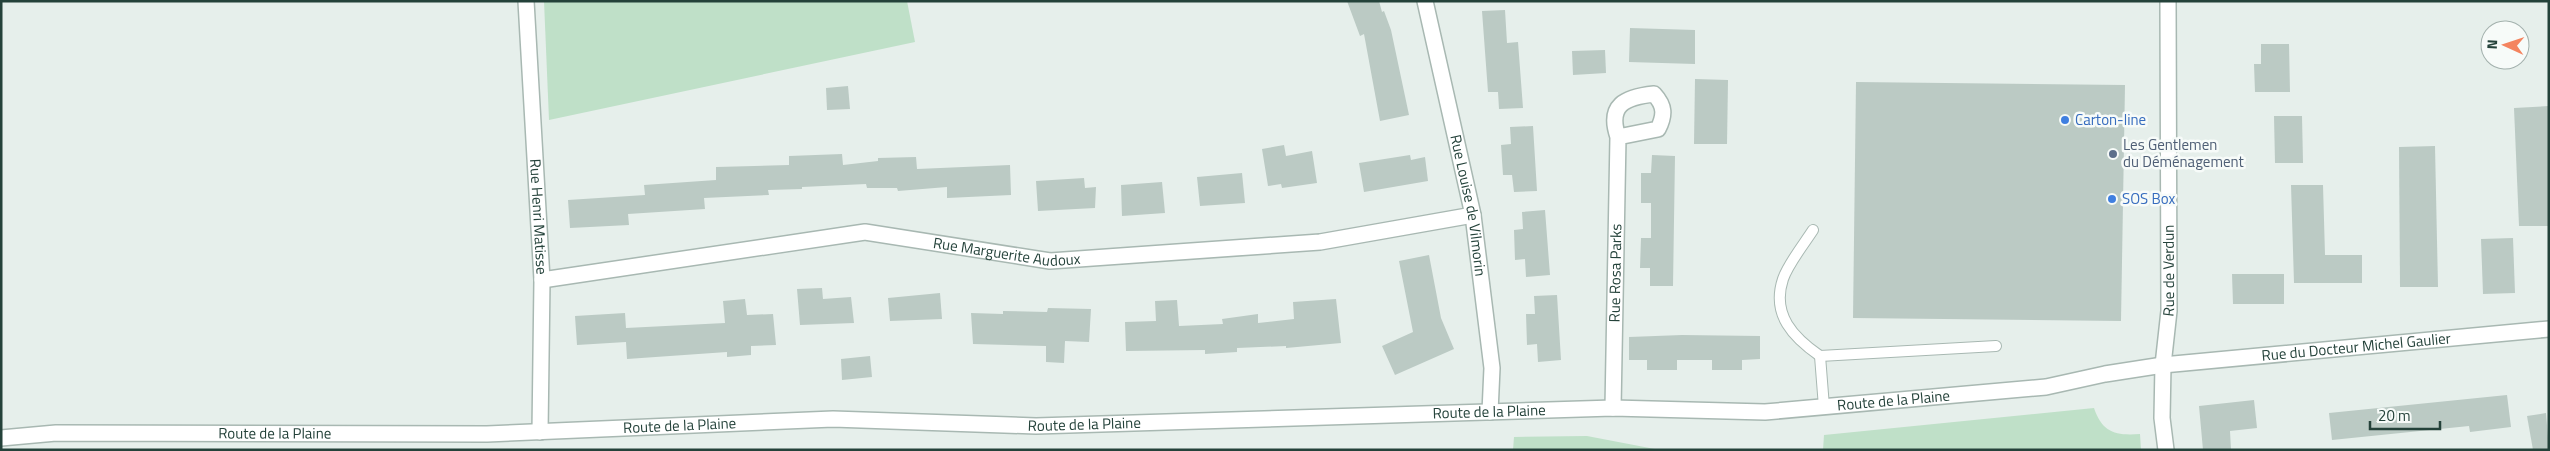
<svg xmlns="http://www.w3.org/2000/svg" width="2550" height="451" font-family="'Titillium Web',sans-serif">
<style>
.green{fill:#bfe0c8}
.building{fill:#bbcac4}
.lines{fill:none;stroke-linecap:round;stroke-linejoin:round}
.service-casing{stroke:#a8b8b2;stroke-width:12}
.minor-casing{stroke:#a8b8b2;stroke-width:18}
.tertiary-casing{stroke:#a8b8b2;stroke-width:18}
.service{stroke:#fff;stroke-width:10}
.minor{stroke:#fff;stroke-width:15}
.tertiary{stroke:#fff;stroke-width:15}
.shop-dot{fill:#3f7fe0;stroke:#f7fbf9;stroke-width:2}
.service-dot{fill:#5c6f8a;stroke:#f7fbf9;stroke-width:2}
.labels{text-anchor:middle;stroke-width:5;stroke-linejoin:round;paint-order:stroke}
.shop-label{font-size:15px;fill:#366cbe;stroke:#f7fbf9;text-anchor:start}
.service-label{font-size:15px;fill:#4e5e75;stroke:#f7fbf9;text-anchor:start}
.street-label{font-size:15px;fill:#24423a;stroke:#f7fbf9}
</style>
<rect width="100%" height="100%" fill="#e6efeb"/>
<g class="green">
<polygon points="544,1 907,1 915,42 549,120"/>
<path d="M 2094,408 C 2102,432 2115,436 2140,434 L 2141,450 L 1823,450 L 1824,435 Z"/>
<polygon points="1587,436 1660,450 1513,450 1514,437"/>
</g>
<g class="building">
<polygon points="1347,1 1379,1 1382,12 1384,11 1391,30 1409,115 1380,121 1364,34 1360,36"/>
<polygon points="1505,10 1507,43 1518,42 1523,108 1499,109 1498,92 1488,92 1482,11"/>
<polygon points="1630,28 1695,30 1695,64 1629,62"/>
<polygon points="2261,44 2289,44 2290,92 2255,92 2254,64 2261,64"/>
<polygon points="1605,50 1606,73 1573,75 1572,51"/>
<polygon points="1695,79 1728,80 1727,144 1694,144"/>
<polygon points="1856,82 2125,85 2121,321 1853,318"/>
<polygon points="848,86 850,109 827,110 826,88"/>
<polygon points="2549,106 2548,226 2519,226 2514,108"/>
<polygon points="2274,116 2302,116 2303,163 2275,163"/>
<polygon points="1533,126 1537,191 1514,192 1512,175 1503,175 1501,145 1511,144 1510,127"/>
<polygon points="1284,145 1286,156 1312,151 1317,183 1282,188 1281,184 1268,186 1262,149"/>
<polygon points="2435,146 2438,287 2400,287 2399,147"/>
<polygon points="842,154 843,165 878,161 878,158 916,157 917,169 1010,165 1011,195 947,198 947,187 898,191 897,188 867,188 866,184 802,187 802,189 768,190 769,195 704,198 705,209 628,214 629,225 570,228 568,200 645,195 644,185 716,180 716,167 789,165 789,156"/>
<polygon points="1410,155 1411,160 1425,157 1428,181 1364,192 1359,163"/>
<polygon points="1652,155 1675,156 1673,286 1650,286 1650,268 1640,268 1641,238 1651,238 1651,203 1641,203 1641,173 1651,173"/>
<polygon points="1242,173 1245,203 1200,206 1197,177"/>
<polygon points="1084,178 1085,188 1096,187 1095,208 1038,211 1036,181"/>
<polygon points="1162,182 1165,213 1122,216 1121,185"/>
<polygon points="2291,185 2323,185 2325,255 2362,255 2362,283 2294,283"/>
<polygon points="1545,210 1550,275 1526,277 1525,259 1515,260 1514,230 1523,229 1522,212"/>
<polygon points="2513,238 2515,293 2483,294 2481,239"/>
<polygon points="1429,255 1441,318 1454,349 1395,375 1382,346 1413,332 1399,261"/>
<polygon points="2232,274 2284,274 2284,304 2233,304"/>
<polygon points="822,288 823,299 851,297 854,323 800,325 797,289"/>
<polygon points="940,293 942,319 890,321 888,298"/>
<polygon points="1557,295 1561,360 1538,362 1537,344 1527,345 1526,314 1535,314 1534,296"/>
<polygon points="745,299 747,315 773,314 776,345 751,346 751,355 727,357 727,352 627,359 626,342 577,345 575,316 625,313 626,328 725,323 723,301"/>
<polygon points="1336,299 1341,343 1286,348 1286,346 1237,348 1237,352 1205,354 1205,350 1126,351 1125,322 1156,321 1155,301 1177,300 1179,326 1223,324 1222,319 1258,314 1258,323 1294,319 1293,302"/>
<polygon points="1048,308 1091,309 1089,342 1065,341 1064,363 1046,362 1046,346 973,344 971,313 1003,314 1003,311 1047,312"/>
<polygon points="1682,335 1760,336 1760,359 1742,360 1742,370 1712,370 1712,360 1677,360 1677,370 1647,370 1647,360 1629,360 1629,337"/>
<polygon points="870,356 872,377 842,380 841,359"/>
<polygon points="2507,395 2511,427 2470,432 2469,426 2332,440 2329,413"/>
<polygon points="2254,400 2257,428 2230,431 2231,450 2203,450 2199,406"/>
<polygon points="2546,413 2549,450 2533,450 2527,416"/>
</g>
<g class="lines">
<g class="service-casing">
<g id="service">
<path d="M 1813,230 C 1804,244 1788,264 1783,279 C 1771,315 1794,338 1820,356 L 1996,346"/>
<polyline points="1820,356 1824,407"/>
</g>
</g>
<g class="minor-casing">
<g id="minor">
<path id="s1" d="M 526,1 L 542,280 L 540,432"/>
<path id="s2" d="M 1425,1 L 1473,215 L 1492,368 L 1490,412"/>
<path id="s3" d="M 542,280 L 865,232 L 1050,261 L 1320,242 L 1473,215"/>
<path id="s4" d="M 1613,408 L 1618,137 C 1607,105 1625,97 1654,94 C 1665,106 1665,115 1658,129 L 1618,137"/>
<path id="s5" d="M 1,438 L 56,433 L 487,434 L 833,419 L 1036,426 L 1613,408 L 1765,412 L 2046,387 L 2105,374 L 2163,365"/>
</g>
</g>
<g class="tertiary-casing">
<g id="tertiary">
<path id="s6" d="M 2163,365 L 2549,329"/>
<path id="s7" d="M 2166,450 L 2162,418 L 2163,365 L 2169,311 L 2168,1"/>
</g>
</g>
<use href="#service" class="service"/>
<use href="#minor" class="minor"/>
<use href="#tertiary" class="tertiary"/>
</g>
<g class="shop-dot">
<circle cx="2065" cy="120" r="5"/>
<circle cx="2112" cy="199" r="5"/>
</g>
<circle class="service-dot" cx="2113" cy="154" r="5"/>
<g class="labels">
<g class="shop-label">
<text x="2075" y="125">Carton-line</text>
<text x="2122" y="204">SOS Box</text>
</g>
<g class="service-label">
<text x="2123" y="150">Les Gentlemen<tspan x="2123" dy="17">du Déménagement</tspan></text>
</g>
<g class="street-label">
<text dy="5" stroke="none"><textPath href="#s2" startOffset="209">Rue Louise de Vilmorin</textPath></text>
<text dy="5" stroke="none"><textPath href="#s1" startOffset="216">Rue Henri Matisse</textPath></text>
<text dy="5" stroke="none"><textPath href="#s3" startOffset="470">Rue Marguerite Audoux</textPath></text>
<text dy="5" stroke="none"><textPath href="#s7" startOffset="180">Rue de Verdun</textPath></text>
<text dy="5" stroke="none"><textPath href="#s4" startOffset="135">Rue Rosa Parks</textPath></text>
<text dy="5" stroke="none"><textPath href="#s6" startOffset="194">Rue du Docteur Michel Gaulier</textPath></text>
<text dy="5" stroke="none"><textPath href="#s5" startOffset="1894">Route de la Plaine</textPath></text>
<text dy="5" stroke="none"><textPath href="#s5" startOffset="1489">Route de la Plaine</textPath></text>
<text dy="5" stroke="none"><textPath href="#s5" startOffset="1084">Route de la Plaine</textPath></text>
<text dy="5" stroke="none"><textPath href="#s5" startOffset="679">Route de la Plaine</textPath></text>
<text dy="5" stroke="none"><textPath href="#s5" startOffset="274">Route de la Plaine</textPath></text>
</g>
</g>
<rect width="2550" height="451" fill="none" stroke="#24423a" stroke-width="5"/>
<g transform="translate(2505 45) rotate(273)"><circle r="24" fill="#f7fbf9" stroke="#a3b1ad"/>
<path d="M0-4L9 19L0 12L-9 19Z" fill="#f4845f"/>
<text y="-8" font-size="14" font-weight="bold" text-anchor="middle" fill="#24423a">N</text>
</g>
<path d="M2370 421v8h70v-8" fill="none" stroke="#24423a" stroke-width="2.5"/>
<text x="2378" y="421" font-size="15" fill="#24423a" stroke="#f7fbf9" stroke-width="4" paint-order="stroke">20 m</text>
</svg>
